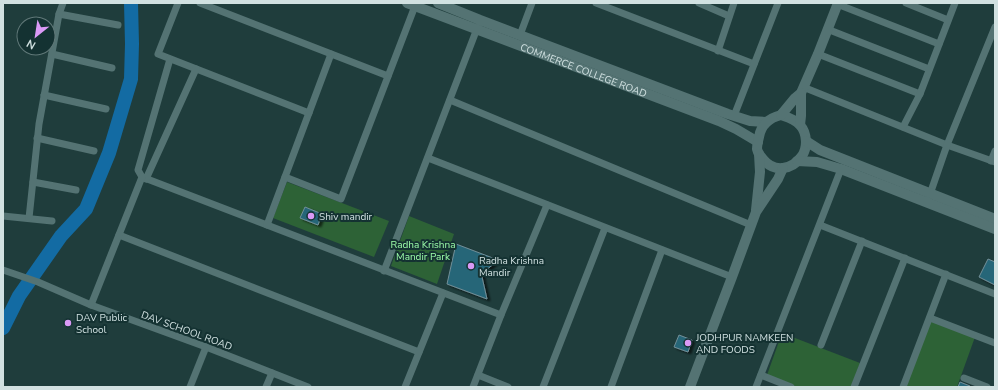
<svg xmlns="http://www.w3.org/2000/svg" width="998" height="390" font-family="'Nunito Sans',sans-serif">
<style>
.green{fill:#2d6236}
.lines{fill:none;stroke-linecap:round;stroke-linejoin:round}
.river{stroke:#136ba3;stroke-width:14}
.building{fill:#266678;stroke:#728f98;filter:url(#shadow)}
.street{stroke:#547373;stroke-width:7}
.secondary{stroke:#547373;stroke-width:10}
.poi-dot{fill:#da9af6;stroke:#143232;stroke-width:1.5}
.labels{text-anchor:middle;stroke-width:4;stroke-linejoin:round;paint-order:stroke}
.street-label{font-size:10px;fill:#d1e1e1;stroke:#143232}
.poi-label{font-size:10px;fill:#d1e1e1;stroke:#143232;text-anchor:start}
.park-label{font-size:10px;fill:#9dfeaa;stroke:#143232}
</style>
<defs>
<filter id="shadow"><feDropShadow dx="3" dy="2" stdDeviation="1" flood-color="#0009"/></filter>
</defs>
<rect width="100%" height="100%" fill="#1f3d3c"/>
<g class="green">
<polygon points="287,182 389,221 374,257 273,218"/>
<polygon points="409,216 454,234 437,284 391,266"/>
<polygon points="931,321 975,337 957,387 906,387"/>
<polygon points="782,333 860,363 851,387 797,387 767,375"/>
</g>
<g class="lines">
<polyline class="river" points="3,328 19,296 61,236 86,209 109,153 131,79 132,44 131,3"/>
</g>
<g class="building">
<polygon points="305,207 322,214 318,225 300,218"/>
<polygon points="456,244 498,260 483,273 482,277 487,299 447,284"/>
<polygon points="988,259 995,262 995,285 979,277"/>
<polygon points="679,335 692,340 688,352 674,347"/>
<polygon points="960,382 970,386 970,387 958,387"/>
</g>
<g class="lines">
<g class="street">
<polyline points="178,3 158,54 309,113"/>
<polyline points="200,3 388,76"/>
<polyline points="596,3 754,64"/>
<polyline points="699,3 729,16"/>
<polyline points="906,3 948,20"/>
<polyline points="837,4 939,44"/>
<polyline points="59,14 118,25"/>
<polyline points="827,29 929,69"/>
<polyline points="520,35 532,3"/>
<polyline points="718,51 734,3"/>
<polyline points="52,54 112,68"/>
<polyline points="818,54 920,94"/>
<polyline points="170,59 138,170 142,177 501,315"/>
<polyline points="803,87 947,145 995,162"/>
<polyline points="44,95 106,109"/>
<polyline points="450,100 751,225"/>
<polyline points="734,116 778,3"/>
<polyline points="903,127 920,94 955,3"/>
<polyline points="37,138 94,151"/>
<polyline points="428,158 732,277"/>
<polyline points="991,161 995,151"/>
<polyline points="285,177 341,199 415,6"/>
<polyline points="146,179 196,69"/>
<polyline points="33,182 76,190"/>
<polyline points="929,197 947,145 995,27"/>
<polyline points="3,216 52,221"/>
<polyline points="29,218 39,124 59,14 63,3"/>
<polyline points="267,225 331,54"/>
<polyline points="820,225 995,294"/>
<polyline points="119,235 419,352"/>
<polyline points="3,270 38,282 91,305 206,347 308,387"/>
<polyline points="384,271 478,26"/>
<polyline points="91,305 142,177"/>
<polyline points="930,318 995,343"/>
<polyline points="821,345 862,241"/>
<polyline points="478,375 508,387"/>
<polyline points="761,375 791,387"/>
<polyline points="964,378 987,387"/>
<polyline points="190,387 206,347"/>
<polyline points="266,387 272,373"/>
<polyline points="405,387 443,293"/>
<polyline points="473,387 501,315 547,205"/>
<polyline points="543,387 605,228"/>
<polyline points="611,387 662,250"/>
<polyline points="756,387 841,169"/>
<polyline points="854,387 905,258"/>
<polyline points="903,387 946,274"/>
</g>
<g class="secondary">
<path id="s1" d="M 407,3 L 719,121 L 736,129 L 758,142"/>
<polyline points="438,3 480,20 728,114 750,121 766,122"/>
<path d="M 781,115 C 787,117 795,119 800,125 C 807,133 808,147 802,156 C 792,170 774,173 763,159 C 760,156 758,153 757,149 C 757,145 758,141 759,137 C 761,125 769,118 781,115 Z"/>
<polyline points="781,115 795,98 801,93 818,54 838,3"/>
<polyline points="800,125 801,116 801,93"/>
<polyline points="806,141 820,150 995,219"/>
<polyline points="797,161 817,162 841,169 995,229"/>
<polyline points="756,210 760,172 759,154"/>
<polyline points="690,387 732,277 756,212 778,179 783,168"/>
</g>
</g>
<g class="poi-dot">
<circle cx="311" cy="216" r="4"/>
<circle cx="471" cy="266" r="4"/>
<circle cx="68" cy="323" r="4"/>
<circle cx="688" cy="343" r="4"/>
</g>
<g class="labels">
<g class="street-label">
<text dy="4" stroke="none"><textPath href="#s1" startOffset="189">COMMERCE COLLEGE ROAD</textPath></text>
<text transform="translate(187 330) rotate(20)" y="4">DAV SCHOOL ROAD</text>
</g>
<g class="poi-label">
<text x="319" y="220">Shiv mandir</text>
<text x="479" y="264">Radha Krishna<tspan x="479" dy="12">Mandir</tspan></text>
<text x="76" y="321">DAV Public<tspan x="76" dy="12">School</tspan></text>
<text x="696" y="341">JODHPUR NAMKEEN<tspan x="696" dy="12">AND FOODS</tspan></text>
</g>
<g class="park-label">
<text x="423" y="248">Radha Krishna<tspan x="423" dy="12">Mandir Park</tspan></text>
</g>
</g>
<rect width="998" height="390" fill="none" stroke="#d1e1e1" stroke-width="8"/>
<g transform="translate(36 36) rotate(210)"><circle r="19" fill="#143232" stroke="#607878"/>
<path d="M0-3L7 15L0 10L-7 15Z" fill="#da9af6"/>
<text y="-6" font-size="11" font-weight="bold" text-anchor="middle" fill="#d1e1e1">N</text>
</g>
</svg>
